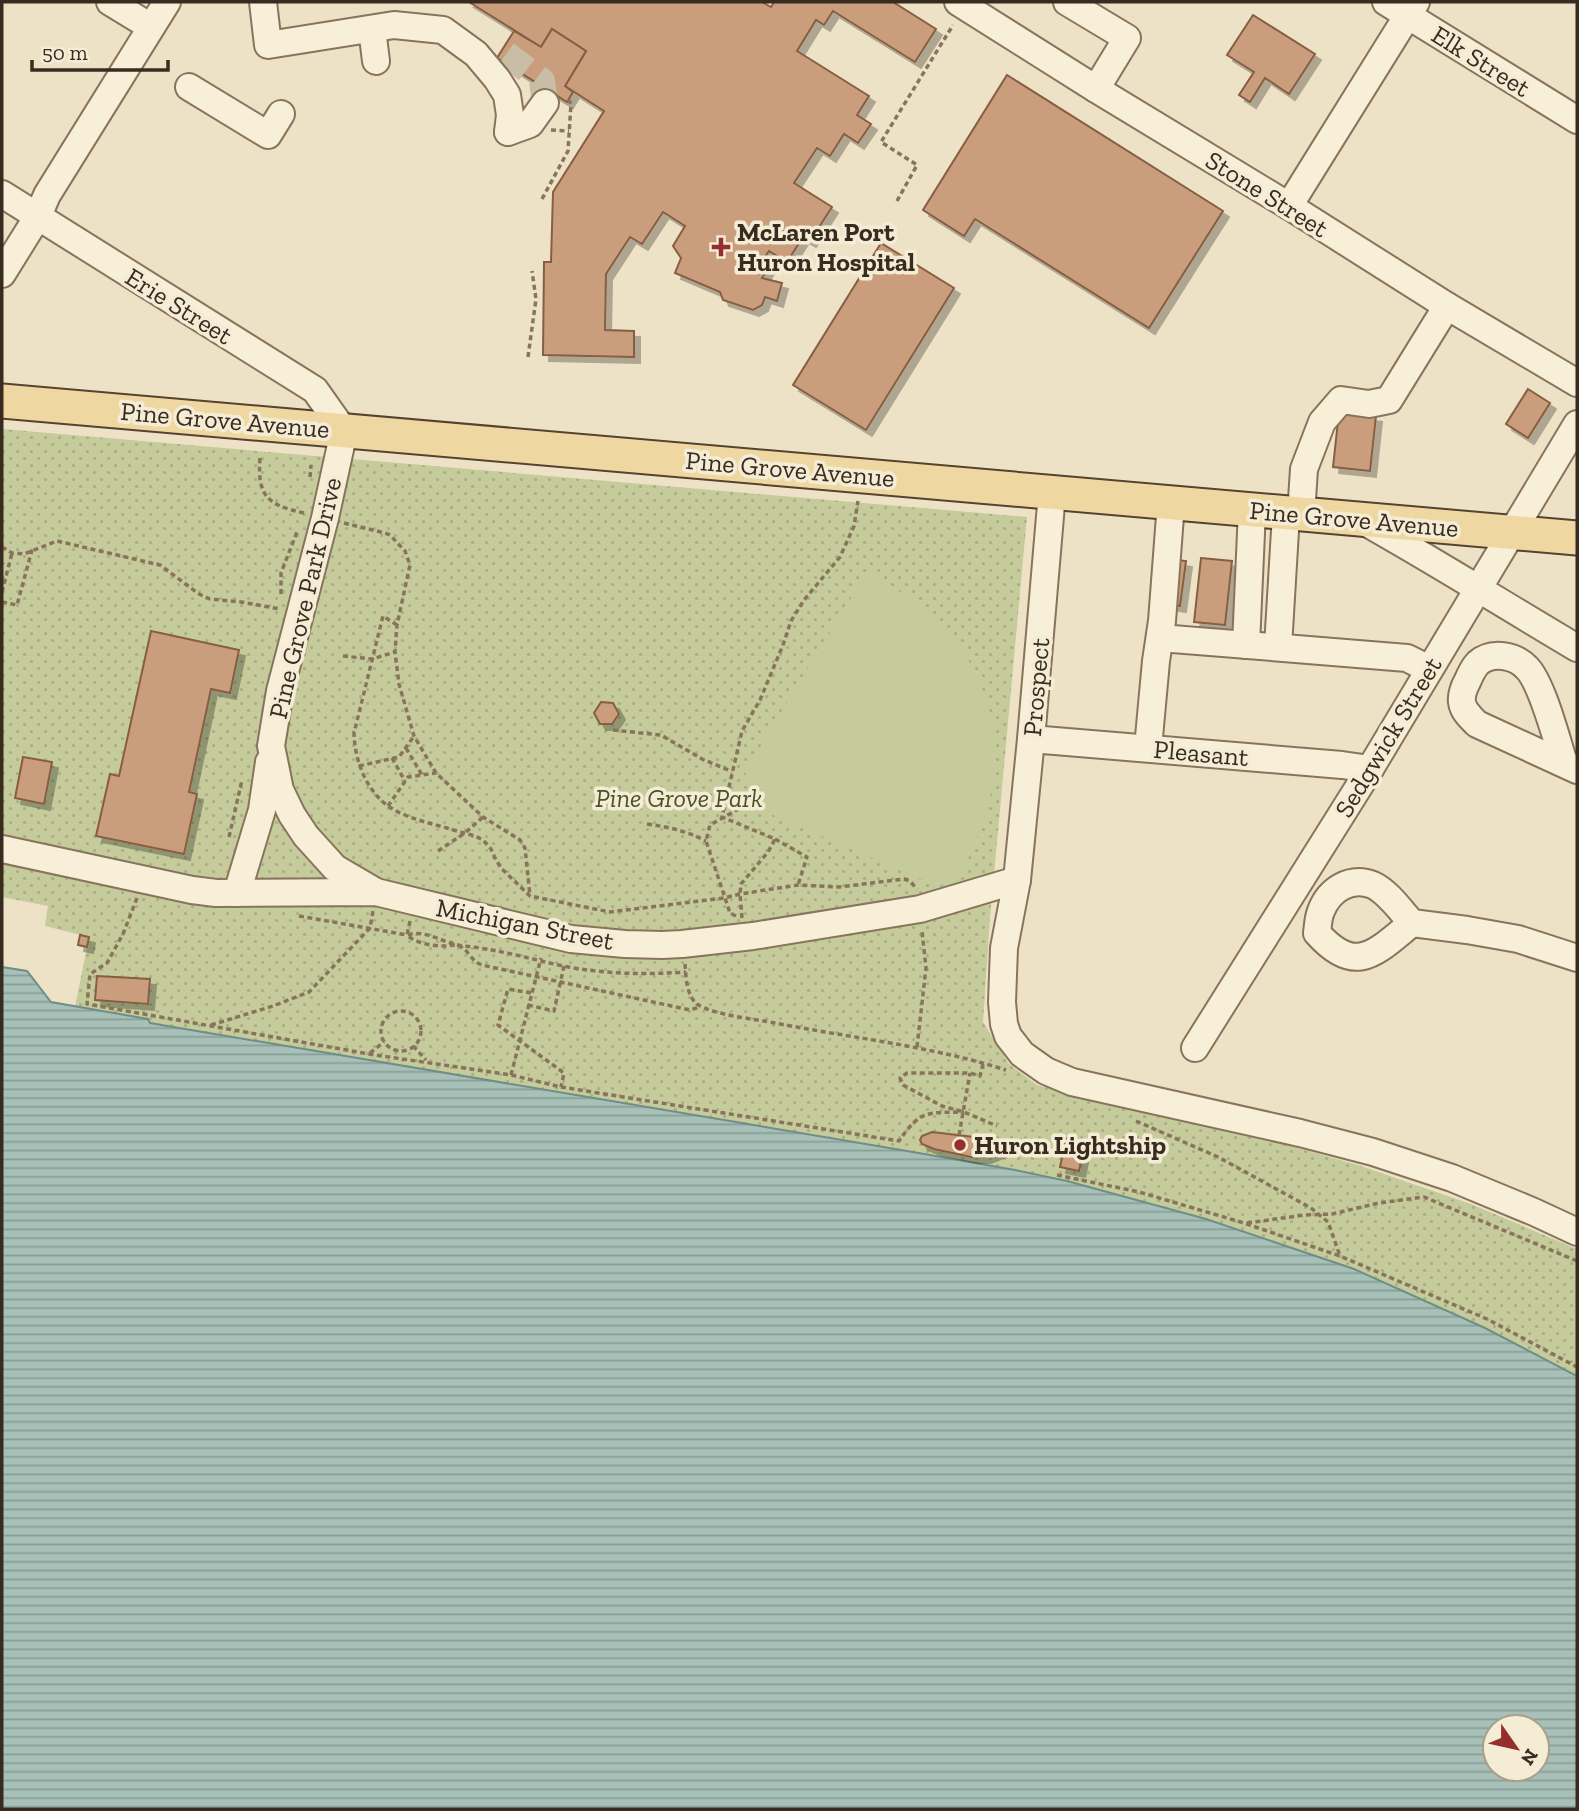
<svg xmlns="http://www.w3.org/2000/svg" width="1579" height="1811" font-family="'Zilla Slab',serif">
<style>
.park{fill:url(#park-dots)}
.pitch{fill:#c5cb9a}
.water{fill:url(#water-rules);stroke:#6e8f87;stroke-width:2;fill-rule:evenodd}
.building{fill:#ca9e7d;stroke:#865e43;stroke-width:2;filter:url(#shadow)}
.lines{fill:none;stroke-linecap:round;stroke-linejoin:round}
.minor-tunnel{stroke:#c9bea5;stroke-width:26;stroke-dasharray:26 13;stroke-linecap:butt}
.minor-casing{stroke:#88745c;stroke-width:30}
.major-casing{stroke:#564230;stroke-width:37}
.path{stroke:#88745c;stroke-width:3.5;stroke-dasharray:5 3.5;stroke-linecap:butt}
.minor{stroke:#f8efd9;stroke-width:26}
.major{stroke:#eed7a0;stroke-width:33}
.poi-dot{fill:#952f2e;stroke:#f4ecd5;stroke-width:2.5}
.labels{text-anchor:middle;stroke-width:7;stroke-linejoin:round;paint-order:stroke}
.street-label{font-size:26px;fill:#382c20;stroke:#f4ecd5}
.poi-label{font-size:26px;font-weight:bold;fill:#382c20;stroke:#f4ecd5;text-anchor:start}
.park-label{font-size:26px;font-style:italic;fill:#485427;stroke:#f4ecd5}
</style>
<defs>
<pattern id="park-dots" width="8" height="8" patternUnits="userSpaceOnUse" patternTransform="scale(1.75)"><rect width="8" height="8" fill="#c5cb9a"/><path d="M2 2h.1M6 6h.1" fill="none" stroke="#aaae84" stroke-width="1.8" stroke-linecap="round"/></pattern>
<pattern id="water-rules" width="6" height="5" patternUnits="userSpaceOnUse" patternTransform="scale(1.75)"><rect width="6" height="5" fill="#a7c1b9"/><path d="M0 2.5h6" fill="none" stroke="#899d96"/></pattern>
<filter id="shadow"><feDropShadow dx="6" dy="6" stdDeviation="0" flood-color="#0004"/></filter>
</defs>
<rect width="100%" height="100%" fill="#ede2c6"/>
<polygon class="park" points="2,429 1027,517 990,918 983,1022 1009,1064 1037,1085 1298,1148 1358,1165 1471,1204 1577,1249 1577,1376 1485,1328 1354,1269 1206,1219 1067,1181 1015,1170 907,1151 150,1023 148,1019 75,1007 89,937 45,926 48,906 2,897"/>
<path class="pitch" d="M 866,573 C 897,588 929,609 952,636 C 960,645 966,656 972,667 C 996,710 1001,758 988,806 C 981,832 969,856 958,881 L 936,886 L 759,809 L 745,772 Z"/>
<path class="water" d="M 2,967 L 27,971 L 51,1002 L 148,1019 L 150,1023 L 907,1151 L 1015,1170 L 1067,1181 L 1206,1219 L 1354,1269 L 1485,1328 L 1577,1376 L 1577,1809 L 2,1809 ZM 1495,1727 L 1537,1727 L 1537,1769 L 1495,1769 Z"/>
<g class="building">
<polygon points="469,2 762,2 771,7 774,2 893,2 936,29 915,62 833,11 824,25 816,20 797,51 869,96 857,115 871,124 858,143 844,134 830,156 817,148 794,183 832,207 810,241 803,237 787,262 769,251 761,263 768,268 762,278 782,283 777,301 765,297 762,305 753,310 723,300 720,292 675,273 681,258 673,246 685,226 663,212 642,244 630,237 606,274 605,330 634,331 634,357 543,355 544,262 551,262 553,192 604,111 565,86 586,51 552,29 541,47"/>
<polygon points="1253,15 1315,54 1289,94 1265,78 1250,102 1239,95 1254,72 1227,55"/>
<polygon points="552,29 586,51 565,86 573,92 567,102 497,58 514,31 541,47"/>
<polygon points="1007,75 1223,211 1149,328 975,219 964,236 923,210"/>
<polygon points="881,243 954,288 866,430 793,385"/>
<polygon points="1528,389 1550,403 1528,438 1506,424"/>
<polygon points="1339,412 1376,416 1370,471 1333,467"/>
<polygon points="1201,558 1232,561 1225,625 1194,622"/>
<polygon points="1171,559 1186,561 1180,606 1166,604"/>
<polygon points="151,631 239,650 230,693 211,689 189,792 197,794 184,854 96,836 110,774 119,776"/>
<polygon points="601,702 613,703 619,714 612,724 600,724 594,713"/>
<polygon points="23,757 52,762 44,804 15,798"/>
<polygon points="80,935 89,937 87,947 78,945"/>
<polygon points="97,976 150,979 148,1004 95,1000"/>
<polygon points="932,1132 974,1137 994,1144 1000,1151 985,1157 971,1157 934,1149 922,1144 920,1140 922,1136"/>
<polygon points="1066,1139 1085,1143 1079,1171 1060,1167"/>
</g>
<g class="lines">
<polyline class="minor-tunnel" points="506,54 542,81 545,103"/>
<g class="minor-casing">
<g id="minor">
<polyline points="110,2 151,27"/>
<polyline points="263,2 268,45 394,25 443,30 476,54 497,79 507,95 510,115 508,132"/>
<polyline points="958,2 1096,89 1289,206 1447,306 1577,383"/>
<polyline points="1067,2 1127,38 1096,89"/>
<polyline points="1386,2 1577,120"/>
<polyline points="372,29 376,61"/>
<polyline points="189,87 268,135 281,114"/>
<polyline points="508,132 530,124 545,103"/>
<polyline points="2,194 315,390 344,431 325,518 280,691 271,746 280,790 292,815 306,836 335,868 376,892"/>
<polyline points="1289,206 1416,2"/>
<polyline points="2,274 38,216 47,195 167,2"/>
<polyline points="1052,493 1031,739 1017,880 1004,948 1002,1002 1004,1024 1008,1036 1022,1054 1046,1071 1072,1082 1300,1133 1373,1152 1452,1178 1534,1212 1577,1232"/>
<polyline points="1301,515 1304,469 1322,422 1341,400 1369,404 1389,400 1447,306"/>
<path d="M 1363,521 C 1436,562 1506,606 1577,648"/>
<polyline points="1160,638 1407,658 1429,669"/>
<polyline points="1246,645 1252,510"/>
<polyline points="1278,647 1286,514"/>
<polyline points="1031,739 1342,765 1370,769"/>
<polyline points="1148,748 1156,661 1162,621 1171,503"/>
<path d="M 1564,763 C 1557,741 1542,683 1527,668 C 1515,655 1492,651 1478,663 C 1473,668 1470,675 1467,682 C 1464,687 1461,696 1462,702 C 1463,711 1471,718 1477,724 L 1577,770"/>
<polyline points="2,849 192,890 216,893 376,892 571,939 625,944 662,945 682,944 753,936 920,909 1017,880"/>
<polyline points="237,893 262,810 269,762"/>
<path d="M 1412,923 C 1376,952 1356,977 1317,933 C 1318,926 1318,918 1321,911 C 1329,890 1350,876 1373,885 C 1388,892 1401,911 1412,923 L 1467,930 L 1518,939 L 1577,958"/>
<polyline points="1195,1048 1370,769 1577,424"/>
</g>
</g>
<g class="major-casing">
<polyline id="major" points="2,401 1577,538"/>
</g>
<g class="path">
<polyline points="551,130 569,131"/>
<polyline points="542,199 568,151 571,104 567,97"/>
<polyline points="897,201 917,165 881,142 953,25"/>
<polyline points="528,357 536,299 532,271"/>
<path d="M 260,458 C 257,497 268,505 304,513"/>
<polyline points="310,477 311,465"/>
<polyline points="344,523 385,533 390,535 405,551 410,565 397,625 395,652 399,684 414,736 436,773 483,817 520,840 525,848 530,896"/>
<polyline points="2,547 12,553 24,554 57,541 160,565 199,594 210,599 241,602 280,609"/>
<polyline points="2,592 12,553"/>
<polyline points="281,594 281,573 297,532"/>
<polyline points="2,602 17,605 32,550"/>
<path d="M 397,625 L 383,616 L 354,733 C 355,768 372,803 405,815 C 419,821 433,824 447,828 C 459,832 472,834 483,840 L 491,849 L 495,858 L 501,868 L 530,896 L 610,912 L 724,898 L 740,894 L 798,885 L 839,887 L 904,879 L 910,881 L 917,889"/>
<polyline points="343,656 372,659 395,652"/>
<polyline points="613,730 661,735 702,759 731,771"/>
<polyline points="406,748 422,775"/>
<polyline points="392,758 405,781"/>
<polyline points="359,766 399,757 414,736"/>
<polyline points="388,806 408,777 436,773"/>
<path d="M 647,824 C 668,827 687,831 706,841"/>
<polyline points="229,837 242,780"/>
<polyline points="775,839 807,857 798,885"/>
<polyline points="438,851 465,833 483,817"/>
<path d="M 137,898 L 123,934 L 107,963 L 90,974 L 87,1004 L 369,1054 L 511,1075 L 561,1087 L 899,1141 C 921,1109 927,1113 964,1112"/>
<path d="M 299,916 L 407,935 C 424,929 442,942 458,945 C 465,947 472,946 479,948 C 508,952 535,960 563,966 C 604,974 644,975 686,972"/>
<polyline points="736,916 730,913 706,841 710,825 742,807"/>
<polyline points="742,918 740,894 741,884 768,852 775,839 722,817 742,731 760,700 783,645 791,621 804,600 840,557 854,526 858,501"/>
<path d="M 410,921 L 407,935 C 415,943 432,946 444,946 C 448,946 452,945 456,945 C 468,947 470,961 482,965 L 690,1010 L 700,1007"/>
<path d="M 685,964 C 686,976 686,995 697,1004 C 713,1015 755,1019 775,1023 C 852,1038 931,1046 1006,1070"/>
<polyline points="531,993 508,989 498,1025 564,1073 561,1087"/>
<polyline points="528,1005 554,1011 564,966"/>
<circle cx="401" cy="1031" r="20"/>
<polyline points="211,1025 273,1006 309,992 370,928 373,911"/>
<polyline points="413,1046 426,1060"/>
<polyline points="917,1047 926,968 922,931"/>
<polyline points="370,1053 384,1042"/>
<polyline points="983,1064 980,1076 970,1073 907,1073 900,1078 903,1085 942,1106 964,1112 997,1126"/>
<polyline points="511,1075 541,958"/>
<polyline points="1136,1121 1218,1157 1311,1208 1328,1222 1340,1256"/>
<polyline points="959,1135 970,1073"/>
<polyline points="1057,1175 1139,1192 1244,1223 1340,1256 1487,1319 1577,1367"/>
<polyline points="1247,1223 1305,1215 1332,1214 1379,1203 1424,1197 1577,1261"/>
</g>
<use href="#minor" class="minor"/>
<use href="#major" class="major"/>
</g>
<g class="poi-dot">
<path d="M717.5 236.5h7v7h7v7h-7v7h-7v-7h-7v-7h7z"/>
<circle cx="960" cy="1145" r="7"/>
</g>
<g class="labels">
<g class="street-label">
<text transform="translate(1481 61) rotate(32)" y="9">Elk Street</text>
<text transform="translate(1267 194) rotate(32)" y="9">Stone Street</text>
<text transform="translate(179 306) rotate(32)" y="9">Erie Street</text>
<text transform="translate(225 420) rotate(5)" y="9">Pine Grove Avenue</text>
<text transform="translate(790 469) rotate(5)" y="9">Pine Grove Avenue</text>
<text transform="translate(1354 519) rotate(5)" y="9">Pine Grove Avenue</text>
<text transform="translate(305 598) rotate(-77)" y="9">Pine Grove Park Drive</text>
<text transform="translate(1036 687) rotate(-85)" y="9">Prospect</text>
<text transform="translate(1388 737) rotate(-59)" y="9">Sedgwick Street</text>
<text transform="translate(1201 753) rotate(5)" y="9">Pleasant</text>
<text transform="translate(525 924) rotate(11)" y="9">Michigan Street</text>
</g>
<g class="poi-label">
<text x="737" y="241">McLaren Port<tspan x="737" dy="30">Huron Hospital</tspan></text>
<text x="974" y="1154">Huron Lightship</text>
</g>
<g class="park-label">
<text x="679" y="807">Pine Grove Park</text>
</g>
</g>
<rect width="1579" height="1811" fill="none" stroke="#382c20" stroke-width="7"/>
<g transform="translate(1516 1748) rotate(124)"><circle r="33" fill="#f4ecd5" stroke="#a99f8d" stroke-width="2"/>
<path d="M0-5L12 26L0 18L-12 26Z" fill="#952f2e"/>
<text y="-10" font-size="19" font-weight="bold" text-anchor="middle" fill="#382c20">N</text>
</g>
<path d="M32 60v10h136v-10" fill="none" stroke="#382c20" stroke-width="3.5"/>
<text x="42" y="60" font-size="21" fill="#382c20" stroke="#f4ecd5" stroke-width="5" paint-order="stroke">50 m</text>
</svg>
